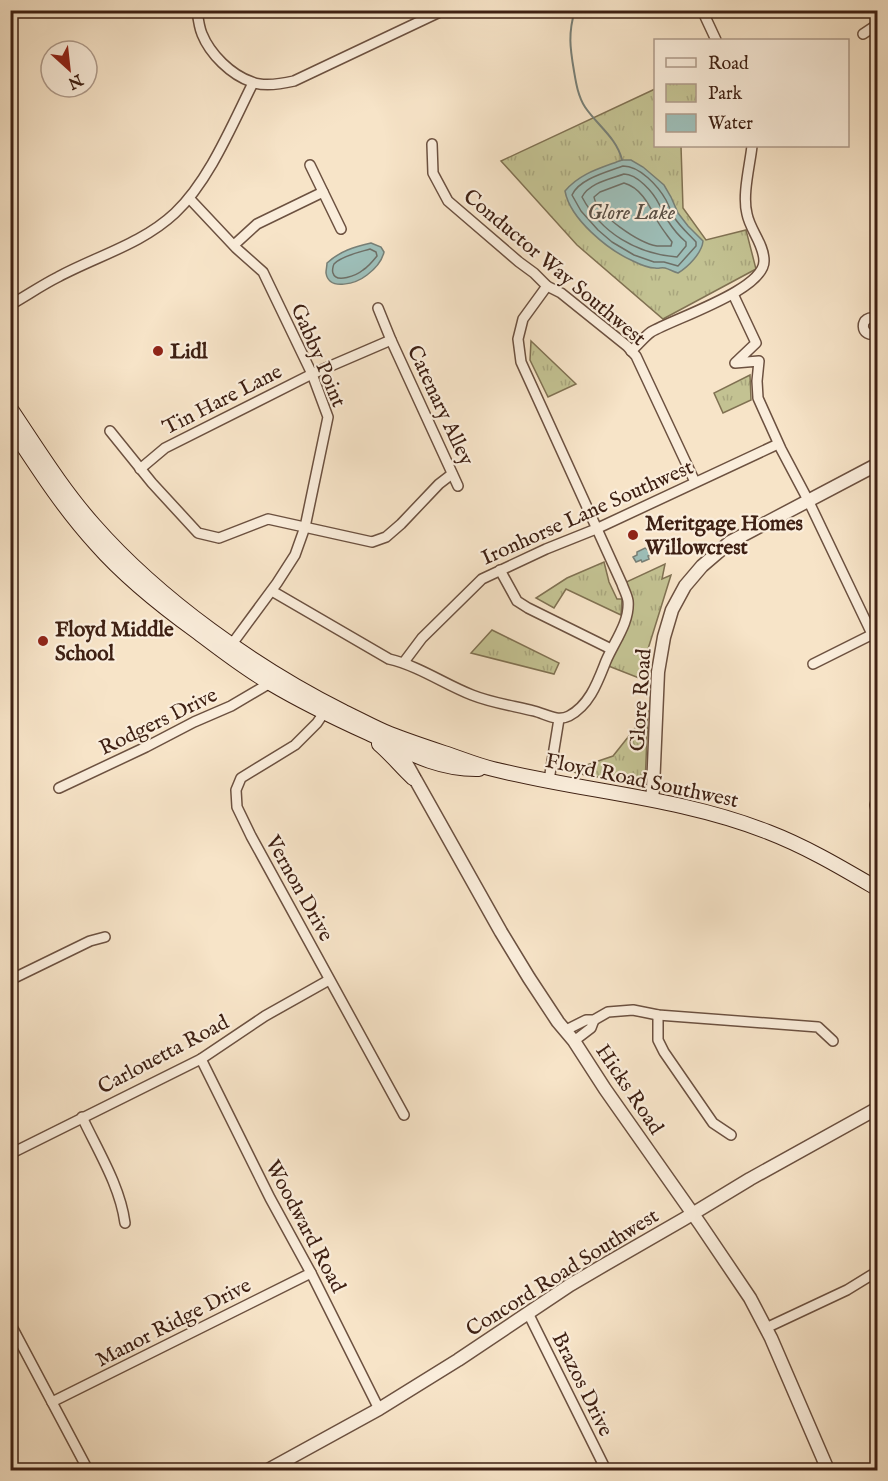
<svg xmlns="http://www.w3.org/2000/svg" width="888" height="1481" font-family="'IM FELL English',serif">
<style>
.park{fill:url(#park-tufts);stroke:#807152;stroke-width:1.5}
.water{fill:#9dbeb8;stroke:#777f76;stroke-width:1.5}
.lines{fill:none;stroke-linecap:round;stroke-linejoin:round}
.shore{stroke:#6e6f66;stroke-width:1.5}
.stream{stroke:#777f76;stroke-width:2}
.minor-casing{stroke:#6c5140;stroke-width:12}
.tertiary-casing{stroke:#6c5140;stroke-width:15}
.secondary-casing{stroke:#3e2013;stroke-width:16}
.minor{stroke:#faeddb;stroke-width:9}
.tertiary{stroke:#faeddb;stroke-width:12}
.secondary{stroke:#faeddb;stroke-width:14}
.poi-dot{fill:#8f2418;stroke:#faeddb;stroke-width:2}
.labels{text-anchor:middle;stroke-width:4.5;stroke-linejoin:round;paint-order:stroke}
.street-label{font-size:21px;fill:#3e2013;stroke:#faeddb}
.poi-label{font-size:21px;font-weight:bold;fill:#3e2013;stroke:#faeddb;text-anchor:start}
.water-label{font-size:22px;font-style:italic;fill:#5a4f45;stroke:#faeddb}
</style>
<defs>
<pattern id="park-tufts" width="24" height="20" patternUnits="userSpaceOnUse" patternTransform="scale(1.5)"><rect width="24" height="20" fill="#c3c292"/><path d="M3 7l-1-3M5 7V3M7 7l1-3M15 17l-1-3M17 17v-4M19 17l1-3" fill="none" stroke="#a9a67d"/></pattern>
</defs>
<rect width="100%" height="100%" fill="#f7e4c8"/>
<filter id="stains"><feTurbulence type="fractalNoise" baseFrequency=".00333" numOctaves="4"/><feColorMatrix values="0 0 0 0 .2 0 0 0 0 .09 0 0 0 0 .02 0 0 0 .5 -.17"/></filter>
<radialGradient id="worn" r=".72"><stop offset=".6" stop-color="#630" stop-opacity="0"/><stop offset="1" stop-color="#630" stop-opacity=".3"/></radialGradient>
<g class="park">
<polygon points="655,89 656,146 681,146 683,208 706,240 746,230 756,269 663,319 577,245 501,161"/>
<polygon points="531,341 576,384 548,397 530,360"/>
<polygon points="750,375 751,400 723,413 714,393"/>
<polygon points="604,562 609,582 617,599 622,599 621,615 566,589 554,608 536,598 567,578"/>
<polygon points="665,564 662,579 671,575 639,678 606,665 622,627 628,596 622,584"/>
<polygon points="492,630 559,663 554,674 471,653"/>
<polygon points="648,712 645,785 585,775 569,771 613,756"/>
</g>
<g class="water">
<path d="M 622,160 L 631,160 L 643,167 L 664,185 L 671,197 L 678,213 L 688,226 L 703,241 C 702,253 688,267 678,273 C 674,272 669,269 665,268 C 660,267 660,269 655,268 C 648,268 639,264 633,261 C 608,250 570,219 565,191 C 580,173 601,168 622,160 Z"/>
<path d="M 371,243 L 381,247 L 384,252 C 382,261 375,269 367,275 C 357,283 329,292 326,273 C 326,269 327,266 327,263 C 340,251 354,247 371,243 Z"/>
<polygon points="645,548 648,550 651,548 654,554 648,556 649,559 642,562 641,560 636,562 633,557 637,555 637,552"/>
</g>
<g class="lines">
<g class="shore">
<path d="M 623,166 C 640,166 658,186 666,200 C 669,206 671,212 674,217 C 680,227 689,234 696,242 L 696,246 L 678,266 L 664,262 L 654,262 L 634,255 L 612,242 L 598,230 L 581,211 L 572,195 C 579,179 607,172 623,166 Z"/>
<path d="M 624,174 C 637,174 653,192 659,204 C 662,209 664,215 668,221 C 673,229 679,236 686,242 L 686,246 L 677,257 C 637,254 601,233 582,197 C 589,183 610,179 624,174 Z"/>
<path d="M 624,183 C 642,188 650,207 658,222 C 662,229 667,235 672,242 L 671,246 C 667,246 661,246 657,246 C 639,243 597,215 594,197 L 600,192 Z"/>
<path d="M 370,249 L 376,252 L 377,256 C 373,261 368,267 363,270 C 357,275 336,284 333,273 C 332,271 333,266 334,264 C 341,256 360,252 370,249 Z"/>
</g>
<path class="stream" d="M 575,10 C 568,33 570,48 574,71 C 576,83 578,96 585,107 C 597,125 617,138 622,160"/>
<g class="minor-casing">
<g id="minor">
<path d="M 197,10 C 198,18 199,27 202,34 C 210,54 231,75 252,82 C 264,87 281,84 294,81 L 444,10"/>
<polyline points="702,10 716,40"/>
<polyline points="863,34 878,24"/>
<polyline points="432,144 433,173 448,201 519,262 534,273 547,286 561,293 627,346 636,356 695,482"/>
<polyline points="310,165 341,229"/>
<polyline points="189,198 236,248 263,272 312,374 328,417 305,527 295,555 277,583 232,644"/>
<polyline points="234,245 257,224 323,192"/>
<polyline points="733,294 756,343 735,363 759,361 757,381 758,398 781,449 808,500 872,634"/>
<path d="M 10,305 C 26,296 42,285 58,277 C 97,256 142,244 175,213 C 209,181 232,125 253,83"/>
<polyline points="378,308 391,340 458,486"/>
<path d="M 878,319 C 858,312 859,341 878,333"/>
<path d="M 631,351 C 638,345 644,337 651,332 C 675,318 764,290 764,261 C 764,244 750,230 747,214 C 742,195 750,165 752,146"/>
<polyline points="110,431 152,483 198,533 219,538 268,519 372,542 386,537 401,524 439,484 452,474"/>
<polyline points="140,469 165,448 312,374 391,340"/>
<polyline points="500,570 517,601 528,608 611,649"/>
<path d="M 272,591 L 389,659 C 419,666 444,684 472,695 C 492,703 514,706 534,711 C 546,714 557,722 569,716 C 590,705 598,681 606,661 C 614,642 630,622 628,601 C 627,595 624,590 622,584 L 521,362 L 518,339 L 523,319 L 547,286"/>
<polyline points="404,662 422,638 482,579 546,549 596,529 778,444"/>
<polyline points="813,664 875,633"/>
<polyline points="327,708 317,723 295,745 241,778 236,790 237,807 251,836 404,1115"/>
<polyline points="549,780 559,719"/>
<polyline points="59,788 146,747 194,722 231,706 270,683"/>
<polyline points="878,795 875,805 878,819"/>
<polyline points="10,980 90,941 105,937"/>
<polyline points="658,1015 658,1040 664,1052 713,1123 731,1135"/>
<polyline points="566,1030 586,1020 594,1020 608,1012 633,1010 658,1015 818,1027 833,1041"/>
<polyline points="574,1041 591,1028 594,1020"/>
<polyline points="201,1059 270,1198 311,1273 379,1409"/>
<path d="M 82,1117 C 98,1151 120,1186 125,1223"/>
<polyline points="10,1154 201,1059 265,1016 329,980"/>
<polyline points="528,1313 606,1470"/>
<polyline points="10,1323 88,1470"/>
<polyline points="766,1328 847,1290 878,1271"/>
<polyline points="52,1402 311,1273"/>
<polyline points="288,1460 293,1470"/>
</g>
</g>
<g class="tertiary-casing">
<g id="tertiary">
<polyline points="396,745 501,932 529,978 558,1022 574,1041 605,1089 700,1224 750,1298 771,1338 828,1470"/>
<polyline points="652,799 653,788 658,672 664,637 672,610 685,586 702,566 730,542 878,464"/>
<polyline points="268,1470 379,1409 458,1360 570,1285 599,1268 684,1219 750,1179 878,1108"/>
</g>
</g>
<g class="secondary-casing">
<g id="secondary">
<path d="M 10,408 C 37,448 62,489 94,525 C 159,599 256,668 344,712 C 359,719 375,728 390,734 C 408,741 426,747 444,753 C 460,758 476,765 493,769 C 585,792 679,797 768,832 C 807,847 842,868 878,889"/>
<path d="M 10,426 C 37,467 63,508 96,544 C 125,577 160,605 196,631 C 220,649 244,668 270,683 C 302,702 335,718 368,733 C 406,751 437,770 479,769"/>
<path d="M 379,744 C 391,754 401,767 413,778"/>
</g>
</g>
<use href="#minor" class="minor"/>
<use href="#tertiary" class="tertiary"/>
<use href="#secondary" class="secondary"/>
</g>
<g class="poi-dot">
<circle cx="158" cy="351" r="6"/>
<circle cx="633" cy="535" r="6"/>
<circle cx="43" cy="641" r="6"/>
</g>
<g class="labels">
<g class="street-label">
<text transform="translate(555 267) rotate(40)" y="7">Conductor Way Southwest</text>
<text transform="translate(319 355) rotate(67)" y="7">Gabby Point</text>
<text transform="translate(222 399) rotate(-27)" y="7">Tin Hare Lane</text>
<text transform="translate(441 405) rotate(65)" y="7">Catenary Alley</text>
<text transform="translate(587 512) rotate(-24)" y="7">Ironhorse Lane Southwest</text>
<text transform="translate(640 700) rotate(-86)" y="7">Glore Road</text>
<text transform="translate(158 721) rotate(-26)" y="7">Rodgers Drive</text>
<text transform="translate(642 780) rotate(12)" y="7">Floyd Road Southwest</text>
<text transform="translate(300 888) rotate(61)" y="7">Vernon Drive</text>
<text transform="translate(163 1054) rotate(-28)" y="7">Carlouetta Road</text>
<text transform="translate(630 1089) rotate(56)" y="7">Hicks Road</text>
<text transform="translate(306 1226) rotate(62)" y="7">Woodward Road</text>
<text transform="translate(562 1272) rotate(-32)" y="7">Concord Road Southwest</text>
<text transform="translate(173 1322) rotate(-27)" y="7">Manor Ridge Drive</text>
<text transform="translate(583 1384) rotate(64)" y="7">Brazos Drive</text>
</g>
<g class="poi-label">
<text x="170" y="358">Lidl</text>
<text x="645" y="530">Meritgage Homes<tspan x="645" dy="24">Willowcrest</tspan></text>
<text x="55" y="636">Floyd Middle<tspan x="55" dy="24">School</tspan></text>
</g>
<g class="water-label">
<text x="631" y="219">Glore Lake</text>
</g>
</g>
<rect width="888" height="1481" fill="none" stroke="#f7e4c8" stroke-width="36"/>
<rect x="12" y="12" width="864" height="1457" fill="none" stroke="#3e2013" stroke-width="3"/>
<rect x="18" y="18" width="852" height="1445" fill="none" stroke="#3e2013" stroke-width="1.5"/>
<rect x="654" y="39" width="195" height="108" fill="#faeddb" stroke="#af9b8b" stroke-width="1.5"/>
<rect x="666" y="58" width="30" height="9" fill="#faeddb" stroke="#af9b8b" stroke-width="1.5"/>
<text x="708" y="69" font-size="18" fill="#3e2013">Road</text>
<rect x="666" y="84" width="30" height="18" fill="url(#park-tufts)" stroke="#af9b8b" stroke-width="1.5"/>
<text x="708" y="99" font-size="18" fill="#3e2013">Park</text>
<rect x="666" y="114" width="30" height="18" fill="#9dbeb8" stroke="#af9b8b" stroke-width="1.5"/>
<text x="708" y="129" font-size="18" fill="#3e2013">Water</text>
<g transform="translate(69 69) rotate(153)"><circle r="28" fill="#faeddb" stroke="#af9b8b" stroke-width="1.5"/>
<path d="M0-4.5L10 22L0 15L-10 22Z" fill="#8f2418"/>
<text y="-9" font-size="16" font-weight="bold" text-anchor="middle" fill="#3e2013">N</text>
</g>
<rect width="100%" height="100%" filter="url(#stains)"/>
<rect width="100%" height="100%" fill="url(#worn)"/>
</svg>
